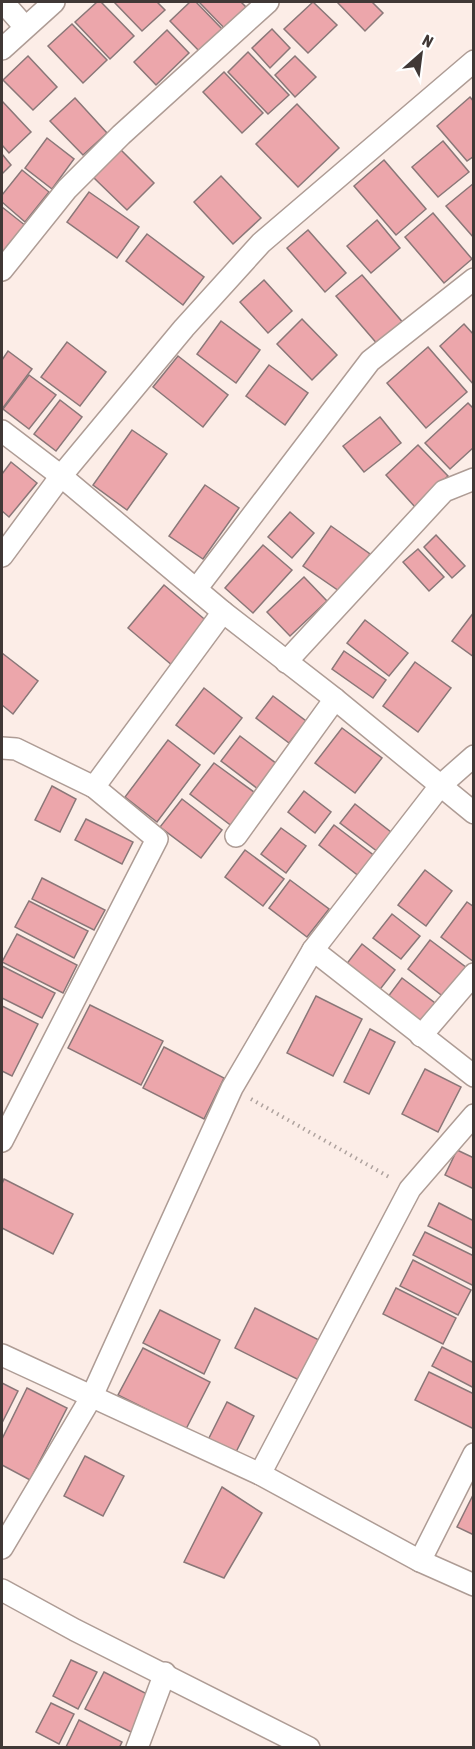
<svg xmlns="http://www.w3.org/2000/svg" width="475" height="1749" font-family="'Asap Condensed',sans-serif">
<style>
.building{fill:#eca6ab;stroke:#8a7778;stroke-width:1.5}
.lines{fill:none;stroke-linecap:round;stroke-linejoin:round}
.street-casing{stroke:#ae9c95;stroke-width:24}
.path{stroke:#aea29e;stroke-width:4;stroke-dasharray:1.5 4.5;stroke-linecap:butt}
.street{stroke:#fff;stroke-width:21}
</style>
<rect width="100%" height="100%" fill="#fcede7"/>
<g class="building">
<polygon points="97,2 101,2 134,36 110,59 75,22"/>
<polygon points="114,2 157,2 165,10 142,31"/>
<polygon points="190,2 196,2 224,31 201,53 170,21"/>
<polygon points="199,2 241,2 250,11 228,32"/>
<polygon points="313,2 337,25 308,53 284,29"/>
<polygon points="337,2 372,2 383,13 365,31"/>
<polygon points="72,24 107,60 83,83 48,46"/>
<polygon points="272,29 290,48 270,68 252,48"/>
<polygon points="167,30 189,53 156,85 134,62"/>
<polygon points="248,52 289,95 268,114 228,72"/>
<polygon points="28,56 57,87 33,110 3,80"/>
<polygon points="295,56 316,77 295,97 275,75"/>
<polygon points="224,72 263,113 242,133 203,92"/>
<polygon points="470,97 474,102 474,156 467,161 437,126"/>
<polygon points="75,98 107,133 83,155 50,121"/>
<polygon points="2,101 31,132 9,153 2,145"/>
<polygon points="297,104 339,148 298,187 256,144"/>
<polygon points="47,138 74,159 52,189 25,168"/>
<polygon points="443,141 469,172 438,197 412,167"/>
<polygon points="121,150 154,183 127,210 93,177"/>
<polygon points="2,154 11,165 2,174"/>
<polygon points="384,160 426,209 396,235 354,186"/>
<polygon points="22,170 49,192 25,222 2,202 2,195"/>
<polygon points="221,176 261,218 233,244 194,202"/>
<polygon points="474,183 474,238 446,206"/>
<polygon points="89,192 139,227 117,258 67,222"/>
<polygon points="2,207 26,226 2,256"/>
<polygon points="433,213 472,259 444,283 405,237"/>
<polygon points="377,220 400,248 371,273 347,246"/>
<polygon points="308,230 346,273 325,292 287,248"/>
<polygon points="147,234 204,277 183,305 126,261"/>
<polygon points="362,275 405,325 379,346 336,296"/>
<polygon points="264,280 292,311 268,333 240,302"/>
<polygon points="302,319 337,355 312,380 277,344"/>
<polygon points="221,321 260,350 236,383 197,354"/>
<polygon points="464,324 474,335 474,385 440,346"/>
<polygon points="67,342 106,372 80,406 41,377"/>
<polygon points="428,347 467,392 426,428 387,383"/>
<polygon points="8,351 32,369 2,409 2,360"/>
<polygon points="178,356 228,395 203,427 153,387"/>
<polygon points="269,365 308,393 285,425 246,396"/>
<polygon points="29,375 56,395 29,429 3,409"/>
<polygon points="60,400 82,417 56,451 34,434"/>
<polygon points="468,403 474,409 474,447 450,469 425,443"/>
<polygon points="380,417 401,443 364,472 343,446"/>
<polygon points="132,430 167,454 127,510 93,485"/>
<polygon points="418,445 448,476 415,507 386,475"/>
<polygon points="11,462 37,483 9,517 2,511 2,474"/>
<polygon points="205,485 239,508 203,559 169,536"/>
<polygon points="290,512 314,533 292,558 268,537"/>
<polygon points="331,526 370,554 342,593 303,566"/>
<polygon points="436,535 465,566 452,578 424,547"/>
<polygon points="263,545 292,570 253,613 225,588"/>
<polygon points="418,549 444,577 429,591 403,562"/>
<polygon points="304,577 327,601 290,636 267,612"/>
<polygon points="164,585 209,623 173,666 128,628"/>
<polygon points="474,612 474,657 452,641"/>
<polygon points="365,620 408,653 389,676 347,643"/>
<polygon points="344,651 386,680 373,698 332,669"/>
<polygon points="2,653 38,681 13,714 2,705"/>
<polygon points="415,662 451,688 418,732 383,706"/>
<polygon points="204,688 242,718 214,754 176,725"/>
<polygon points="273,696 306,721 289,743 256,718"/>
<polygon points="342,728 382,758 355,793 315,763"/>
<polygon points="240,736 277,764 258,789 221,761"/>
<polygon points="168,740 200,765 157,822 125,797"/>
<polygon points="214,763 258,795 233,827 190,794"/>
<polygon points="52,786 76,799 60,832 35,820"/>
<polygon points="304,791 331,812 315,833 288,812"/>
<polygon points="182,799 222,830 201,858 160,827"/>
<polygon points="355,804 396,836 382,855 340,823"/>
<polygon points="86,819 133,842 122,864 75,840"/>
<polygon points="334,825 376,857 360,877 319,845"/>
<polygon points="281,828 306,846 286,873 261,854"/>
<polygon points="245,850 284,879 263,906 225,877"/>
<polygon points="425,870 452,891 426,926 398,905"/>
<polygon points="42,878 105,910 94,930 32,899"/>
<polygon points="290,880 329,909 307,937 269,908"/>
<polygon points="29,901 88,931 74,958 15,927"/>
<polygon points="467,902 474,907 474,962 441,937"/>
<polygon points="392,914 420,936 401,959 373,938"/>
<polygon points="17,934 77,965 63,993 2,962"/>
<polygon points="430,940 467,968 445,998 408,969"/>
<polygon points="362,944 395,970 378,992 345,966"/>
<polygon points="2,966 55,993 42,1018 2,998"/>
<polygon points="402,978 439,1006 421,1030 384,1002"/>
<polygon points="316,996 362,1019 333,1076 287,1053"/>
<polygon points="90,1005 163,1041 141,1085 68,1048"/>
<polygon points="2,1006 38,1024 12,1076 2,1071"/>
<polygon points="370,1029 395,1042 369,1094 344,1082"/>
<polygon points="164,1047 224,1078 204,1119 143,1088"/>
<polygon points="425,1069 461,1087 438,1132 402,1114"/>
<polygon points="457,1150 474,1158 474,1189 445,1175"/>
<polygon points="4,1179 73,1214 53,1254 2,1228 2,1184"/>
<polygon points="439,1203 474,1221 474,1249 428,1226"/>
<polygon points="425,1232 474,1256 474,1286 413,1255"/>
<polygon points="413,1260 471,1290 458,1315 400,1286"/>
<polygon points="396,1288 456,1318 443,1344 383,1314"/>
<polygon points="255,1308 321,1341 301,1381 235,1348"/>
<polygon points="160,1310 220,1340 204,1374 143,1343"/>
<polygon points="442,1347 474,1363 474,1388 432,1366"/>
<polygon points="143,1348 210,1382 186,1429 118,1395"/>
<polygon points="429,1372 474,1394 474,1429 415,1400"/>
<polygon points="2,1383 18,1391 2,1423"/>
<polygon points="27,1388 67,1408 30,1480 2,1465 2,1439"/>
<polygon points="227,1402 254,1416 233,1458 206,1444"/>
<polygon points="85,1456 124,1476 103,1516 64,1496"/>
<polygon points="222,1487 262,1513 224,1578 184,1562"/>
<polygon points="474,1493 474,1535 457,1527"/>
<polygon points="71,1660 97,1672 78,1709 53,1696"/>
<polygon points="104,1672 151,1696 133,1733 85,1709"/>
<polygon points="51,1703 74,1714 59,1744 36,1732"/>
<polygon points="79,1720 122,1742 119,1748 66,1747"/>
</g>
<g class="lines">
<g class="street-casing">
<g id="street">
<polyline points="3,2 25,27"/>
<polyline points="2,49 54,2"/>
<polyline points="2,270 67,189 121,135 268,2"/>
<polyline points="2,431 61,476 223,612 335,699 474,813"/>
<polyline points="2,556 61,476 184,328 261,243 474,61"/>
<polyline points="197,588 370,361 474,279"/>
<polyline points="286,662 444,491 474,479"/>
<polyline points="2,748 16,749 94,787 157,839 2,1141"/>
<polyline points="94,787 223,612"/>
<polyline points="236,836 335,699"/>
<polyline points="313,950 474,1076"/>
<polyline points="421,1036 474,974"/>
<polyline points="2,1355 260,1474 420,1561 474,1585"/>
<polyline points="260,1474 410,1189 474,1115"/>
<polyline points="2,1548 92,1396 232,1088 313,950 440,786 474,756"/>
<polyline points="420,1561 474,1454"/>
<polyline points="2,1590 75,1630 309,1748"/>
<polyline points="137,1748 165,1673"/>
</g>
</g>
<polyline class="path" points="251,1099 391,1178"/>
<use href="#street" class="street"/>
</g>
<rect width="475" height="1749" fill="none" stroke="#403836" stroke-width="6"/>
<g transform="translate(421 54) rotate(28)" stroke="#ffffff" stroke-width="4.5" paint-order="stroke">
<path d="M0-4.5L10 22L0 15L-10 22Z" fill="#403836"/>
<text y="-9" font-size="16" font-weight="bold" text-anchor="middle" fill="#403836">N</text>
</g>
</svg>
